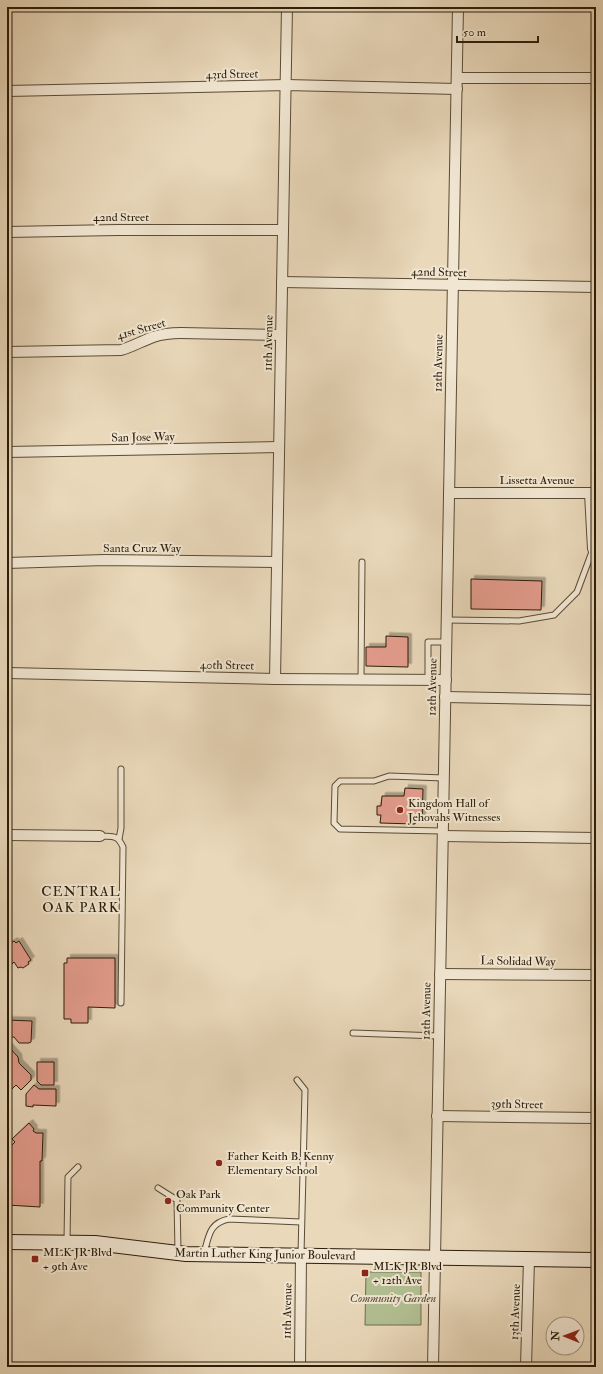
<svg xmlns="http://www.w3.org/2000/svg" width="603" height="1374" font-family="'IM FELL Double Pica',serif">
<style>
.green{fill:#b2c093;stroke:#6e6e4e}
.building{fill:#e49c8d;stroke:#2b1d09;filter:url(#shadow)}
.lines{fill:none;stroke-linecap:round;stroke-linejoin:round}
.lane-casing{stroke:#5a4c35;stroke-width:7}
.street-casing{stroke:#5a4c35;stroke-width:12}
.secondary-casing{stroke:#2b1d09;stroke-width:16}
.lane{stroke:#f1e6d2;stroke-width:5}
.street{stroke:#f1e6d2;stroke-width:10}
.secondary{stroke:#f1e6d2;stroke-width:14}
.poi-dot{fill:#8f2418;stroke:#f1e6d2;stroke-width:1.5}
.labels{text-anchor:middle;stroke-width:4;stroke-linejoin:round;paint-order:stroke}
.street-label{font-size:12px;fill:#2b1d09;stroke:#f1e6d2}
.poi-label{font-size:12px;fill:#2b1d09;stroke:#f1e6d2;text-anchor:start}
.park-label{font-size:12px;font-style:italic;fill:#544e32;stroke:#f1e6d2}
.quarter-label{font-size:14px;letter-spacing:1px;fill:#2b1d09;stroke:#f1e6d2}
</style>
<defs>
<filter id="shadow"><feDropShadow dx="3.5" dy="-3.5" stdDeviation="0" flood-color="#0004"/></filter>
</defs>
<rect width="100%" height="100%" fill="#e9d8ba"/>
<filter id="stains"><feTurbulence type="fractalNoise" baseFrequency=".005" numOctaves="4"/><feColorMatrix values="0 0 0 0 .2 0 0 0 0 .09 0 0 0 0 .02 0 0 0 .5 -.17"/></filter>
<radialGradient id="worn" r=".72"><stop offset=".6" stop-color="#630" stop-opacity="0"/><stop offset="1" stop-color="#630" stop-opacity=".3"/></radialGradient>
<polygon class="green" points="366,1272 421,1272 421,1325 365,1325"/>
<g class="building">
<polygon points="471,579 542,581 541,610 471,609"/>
<polygon points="386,636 408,637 408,667 366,666 366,647 386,647"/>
<polygon points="405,788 423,789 422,822 416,821 415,824 380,823 381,815 377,815 377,806 381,806 382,796 404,796"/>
<polygon points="14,941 16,943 19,941 31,960 28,962 29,964 23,968 21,967 18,968 14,962 9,967 7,966 7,946 9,946 8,945"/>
<polygon points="67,958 115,958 115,1008 88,1007 88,1023 71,1023 71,1019 64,1019 64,963 67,963"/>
<polygon points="7,1020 32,1021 31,1042 29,1043 19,1043 14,1037 7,1037"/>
<polygon points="7,1045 18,1057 19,1063 31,1075 31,1080 21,1090 16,1085 12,1089 7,1084"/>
<polygon points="37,1062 54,1062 54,1085 41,1085 37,1081"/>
<polygon points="34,1085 39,1089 56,1089 56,1106 33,1105 33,1107 26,1106 26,1094"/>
<polygon points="29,1123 34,1129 33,1131 36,1133 43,1133 42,1161 40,1161 40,1207 7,1205 7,1150 15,1142 12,1139"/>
</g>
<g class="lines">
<g class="lane-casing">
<g id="lane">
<polyline points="447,620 519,621 554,615 577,592 593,549"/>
<polyline points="361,679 362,562"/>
<polyline points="428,680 428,642 446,642"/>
<polyline points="443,831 340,829 334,823 335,786 340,781 374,781 389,776 444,778"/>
<path d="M 100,836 C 113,837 117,834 123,847 L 121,1003"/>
<polyline points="119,839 121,828 121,769"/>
<polyline points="353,1033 439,1036"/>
<polyline points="297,1080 305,1090 301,1254"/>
<polyline points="158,1188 177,1200 178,1252"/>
<polyline points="67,1241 68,1177 78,1167"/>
<path d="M 204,1253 C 209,1236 209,1223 229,1219 L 301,1222"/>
</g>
</g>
<g class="street-casing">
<g id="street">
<polyline points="457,78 596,78"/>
<polyline points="7,91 286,85 457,89"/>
<polyline points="7,232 117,230 283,230"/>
<polyline points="282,282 596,287"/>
<path d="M 7,352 L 121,350 C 132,347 142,341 153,337 C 162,334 172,333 181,333 L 281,335"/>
<polyline points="7,452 279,447"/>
<polyline points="449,493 590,493 593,549 596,549"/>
<polyline points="7,563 105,560 277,562"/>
<polyline points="7,673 275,679 446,680"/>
<polyline points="275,679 287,7"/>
<polyline points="445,697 596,700"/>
<polyline points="7,835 100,836"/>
<polyline points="443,836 596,838"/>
<polyline points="440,974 596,975"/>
<polyline points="437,1116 596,1118"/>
<polyline points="300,1367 301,1255"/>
<polyline points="433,1367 458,7"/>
<polyline points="526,1367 529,1259"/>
</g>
</g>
<g class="secondary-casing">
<polyline id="secondary" points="7,1242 95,1243 186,1254 596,1260"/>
</g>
<use href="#lane" class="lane"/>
<use href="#street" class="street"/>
<use href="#secondary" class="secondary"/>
</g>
<g class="poi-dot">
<circle cx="400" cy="810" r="4"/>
<circle cx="219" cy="1163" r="4"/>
<circle cx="168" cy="1201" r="4"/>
<rect x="31" y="1255" width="8" height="8" rx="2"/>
<rect x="361" y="1269" width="8" height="8" rx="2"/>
</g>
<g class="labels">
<g class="street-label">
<text transform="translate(232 74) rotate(-1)" y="4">43rd Street</text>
<text x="121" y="221">42nd Street</text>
<text transform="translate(439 272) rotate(1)" y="4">42nd Street</text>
<text transform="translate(141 329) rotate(-16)" y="4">41st Street</text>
<text transform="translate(268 343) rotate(-89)" y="4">11th Avenue</text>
<text transform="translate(438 363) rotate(-89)" y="4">12th Avenue</text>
<text transform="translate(143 437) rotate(-1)" y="4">San Jose Way</text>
<text x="537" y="484">Lissetta Avenue</text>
<text x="142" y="552">Santa Cruz Way</text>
<text transform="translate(227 665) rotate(1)" y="4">40th Street</text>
<text transform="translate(432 687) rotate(-89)" y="4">12th Avenue</text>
<text transform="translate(518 961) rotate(1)" y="4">La Solidad Way</text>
<text transform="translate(426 1011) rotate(-89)" y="4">12th Avenue</text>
<text transform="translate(517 1104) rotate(1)" y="4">39th Street</text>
<text transform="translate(265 1254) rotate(1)" y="4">Martin Luther King Junior Boulevard</text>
<text transform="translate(287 1311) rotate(-89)" y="4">11th Avenue</text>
<text transform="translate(515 1312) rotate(-88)" y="4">13th Avenue</text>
</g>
<g class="poi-label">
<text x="408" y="807">Kingdom Hall of<tspan x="408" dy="14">Jehovahs Witnesses</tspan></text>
<text x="227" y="1160">Father Keith B. Kenny<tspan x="227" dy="14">Elementary School</tspan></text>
<text x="176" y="1198">Oak Park<tspan x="176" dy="14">Community Center</tspan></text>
<text x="43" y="1256">MLK JR Blvd<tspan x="43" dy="14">+ 9th Ave</tspan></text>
<text x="373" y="1270">MLK JR Blvd<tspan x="373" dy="14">+ 12th Ave</tspan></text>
</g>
<g class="park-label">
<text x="393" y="1302">Community Garden</text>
</g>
<g class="quarter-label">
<text x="81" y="896">CENTRAL<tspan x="81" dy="16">OAK PARK</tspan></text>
</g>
</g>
<rect width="603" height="1374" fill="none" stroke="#e9d8ba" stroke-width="24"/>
<rect x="8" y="8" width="587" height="1358" fill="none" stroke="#2b1d09" stroke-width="2"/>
<rect x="12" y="12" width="579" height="1350" fill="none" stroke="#2b1d09"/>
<g transform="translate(565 1336) rotate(271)"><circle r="19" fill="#f1e6d2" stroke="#a29682"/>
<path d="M0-3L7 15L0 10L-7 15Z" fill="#8f2418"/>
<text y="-6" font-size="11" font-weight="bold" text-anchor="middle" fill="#2b1d09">N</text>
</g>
<path d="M457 36v6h81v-6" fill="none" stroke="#2b1d09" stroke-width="2"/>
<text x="463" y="36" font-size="12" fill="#2b1d09" stroke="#f1e6d2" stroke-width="3" paint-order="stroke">50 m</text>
<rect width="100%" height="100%" filter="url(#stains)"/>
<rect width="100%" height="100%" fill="url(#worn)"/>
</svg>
